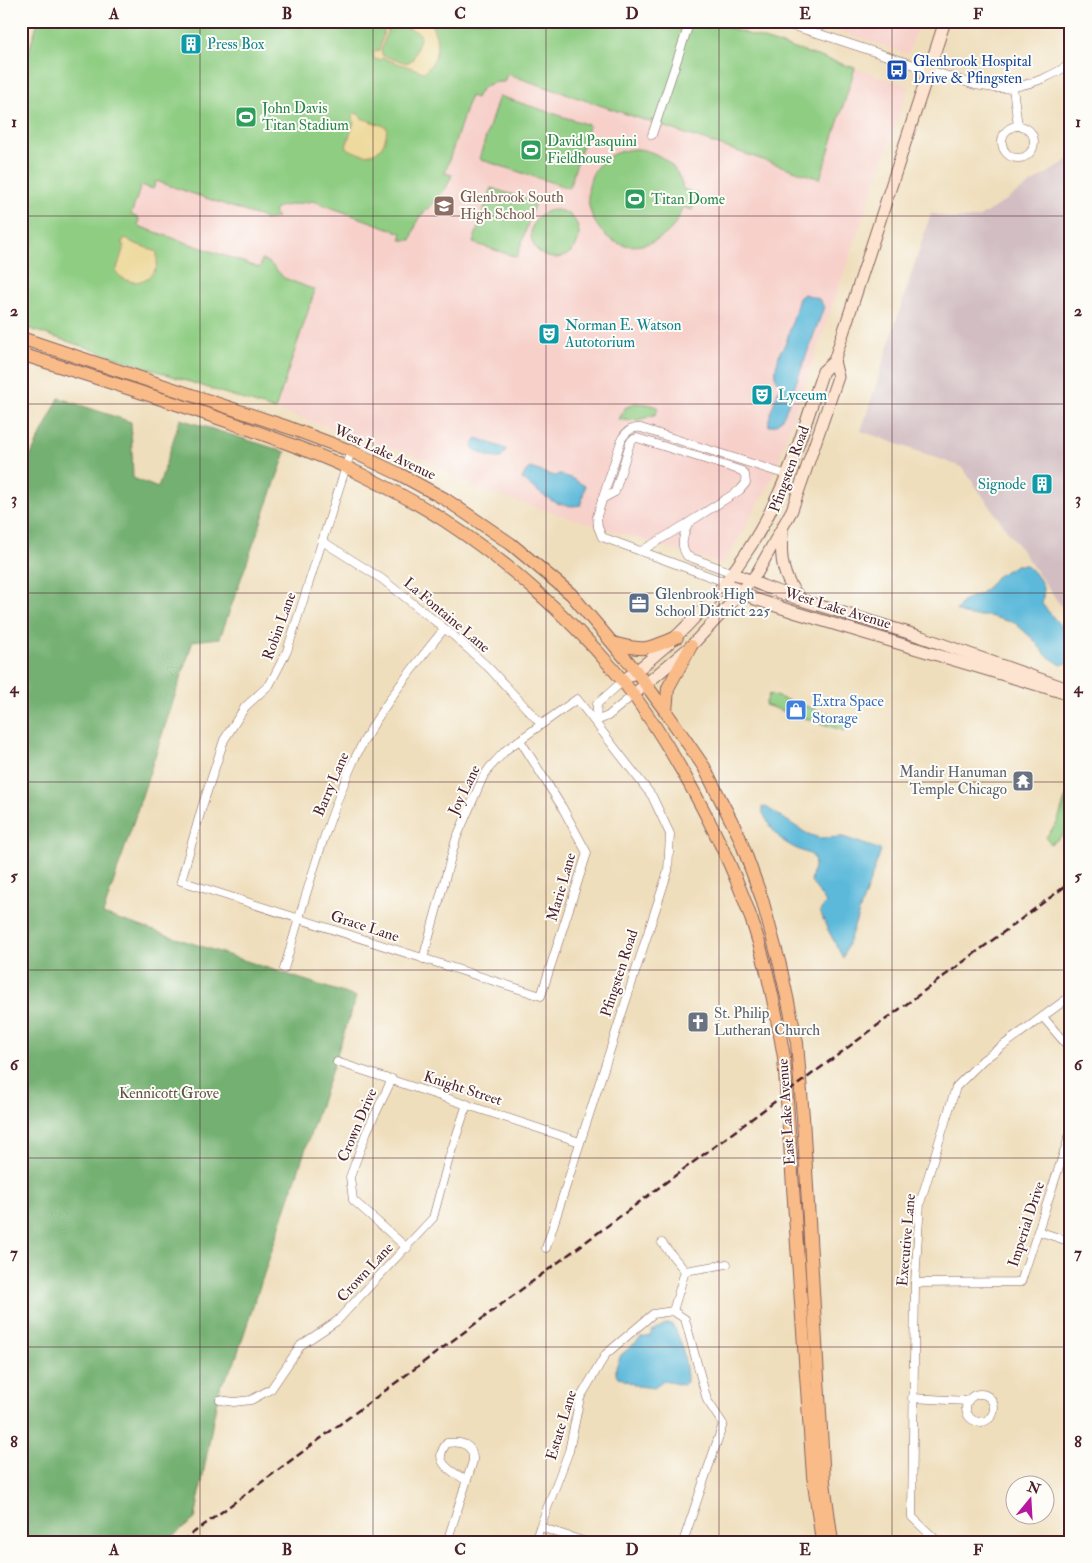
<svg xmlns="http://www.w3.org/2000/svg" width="1092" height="1563" font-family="'IM FELL Double Pica',serif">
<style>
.built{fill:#f7d0ca}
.industrial{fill:#d2bec2}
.green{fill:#8fcd83;stroke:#6c7657}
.forest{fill:#73b071;stroke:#5e684e}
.sand{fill:#eeda9e;stroke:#9c7c64;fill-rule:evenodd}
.water{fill:#5bb9da;stroke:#526c82}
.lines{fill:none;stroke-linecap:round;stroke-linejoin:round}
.street-casing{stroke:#84625e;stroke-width:9}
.secondary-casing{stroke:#84625e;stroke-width:13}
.primary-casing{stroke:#84625e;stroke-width:14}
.street{stroke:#fff;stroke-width:8}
.secondary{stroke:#fde4d0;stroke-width:11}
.primary{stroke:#f9bc89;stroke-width:12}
.rail{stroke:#4a1f2b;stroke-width:2.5;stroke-dasharray:8 4;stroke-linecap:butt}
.grid{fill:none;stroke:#4a1f2b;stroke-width:1;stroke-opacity:0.55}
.labels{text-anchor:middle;stroke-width:4;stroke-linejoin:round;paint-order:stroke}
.culture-label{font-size:15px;fill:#0d838f;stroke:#fdfcf7;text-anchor:start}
.transit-label{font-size:15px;fill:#164399;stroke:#fdfcf7;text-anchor:start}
.leisure-label{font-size:15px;fill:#27864d;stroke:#fdfcf7;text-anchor:start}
.education-label{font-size:15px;fill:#785e54;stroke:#fdfcf7;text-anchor:start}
.street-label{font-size:15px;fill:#4a1f2b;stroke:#fdfcf7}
.service-label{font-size:15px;fill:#4e5e75;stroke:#fdfcf7;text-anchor:start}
.shop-label{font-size:15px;fill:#366cbe;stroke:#fdfcf7;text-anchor:start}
.worship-label{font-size:15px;fill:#5b616d;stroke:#fdfcf7;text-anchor:end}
.park-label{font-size:15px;fill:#5f5345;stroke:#fdfcf7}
.neatline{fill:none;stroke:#4a1f2b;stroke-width:2}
.grid-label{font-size:16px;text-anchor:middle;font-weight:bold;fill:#4a1f2b}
</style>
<rect width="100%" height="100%" fill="#fdfcf7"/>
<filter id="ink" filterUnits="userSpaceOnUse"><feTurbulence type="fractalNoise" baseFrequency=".02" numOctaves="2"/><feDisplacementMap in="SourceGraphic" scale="10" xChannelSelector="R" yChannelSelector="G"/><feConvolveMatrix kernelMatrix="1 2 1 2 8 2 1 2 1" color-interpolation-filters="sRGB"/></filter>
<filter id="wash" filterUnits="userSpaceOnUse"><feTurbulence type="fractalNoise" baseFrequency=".0096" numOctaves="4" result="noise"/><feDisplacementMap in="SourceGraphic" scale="20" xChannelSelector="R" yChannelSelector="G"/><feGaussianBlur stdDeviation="1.12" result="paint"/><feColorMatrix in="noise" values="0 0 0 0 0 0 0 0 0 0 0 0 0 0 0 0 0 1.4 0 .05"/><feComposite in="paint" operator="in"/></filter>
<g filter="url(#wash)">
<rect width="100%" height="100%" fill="#efdebc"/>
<g class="built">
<polygon points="38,21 707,21 909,86 771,481 723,565 477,489 428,460 21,326 21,66 24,67"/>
<polygon points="809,21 919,21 908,54"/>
</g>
<polygon class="industrial" points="1071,158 1071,620 962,467 861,431 931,213 952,219 978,218"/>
<g class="green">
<path d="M 38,21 L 707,21 L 855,68 L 820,179 L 507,74 L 504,82 C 490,82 482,85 476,98 L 470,96 L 445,173 L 452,175 L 445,190 L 418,219 L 411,240 L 400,240 L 402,233 L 313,201 L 278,207 L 274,212 L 277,218 L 264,220 L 264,218 L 156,181 L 153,189 L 141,185 L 131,215 L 139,218 L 138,226 L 260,268 L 262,259 L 271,264 L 284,278 L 315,290 L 275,410 L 21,326 L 21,66 L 24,67 Z"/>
<polygon points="499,96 589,125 569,188 479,159"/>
<path d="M 638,149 C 660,152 679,166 683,189 L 698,194 L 692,210 L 682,207 C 679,222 669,235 654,241 C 586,271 555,151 638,149 Z"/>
<polygon points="491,188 535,202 517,257 473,243"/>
<circle cx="555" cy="234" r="24"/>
<path d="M 635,403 L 647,404 L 658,407 L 656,414 C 643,419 632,423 619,419 L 625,408 Z"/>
<polygon points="769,694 848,720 844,731 765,705"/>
<polygon points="1071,782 1071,829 1051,844 1046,837 1057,823"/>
</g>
<polygon class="forest" points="59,398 131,422 133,478 158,488 180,419 286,452 220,638 193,641 103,914 356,997 234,1364 219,1388 195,1519 165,1542 21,1542 21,475"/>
<g class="sand">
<path d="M 387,21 L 430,22 C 440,40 440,59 424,72 L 382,58 L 380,60 L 374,59 L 373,52 L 379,50 ZM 396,24 L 418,32 L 421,36 L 413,59 L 407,63 L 383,56 L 381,51 L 389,26 Z"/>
<path d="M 355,113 L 360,115 L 361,118 L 387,127 C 386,154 368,162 346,147 L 354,122 L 353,115 Z"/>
<path d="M 125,238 L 130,240 L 131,242 L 157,252 C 157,257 158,263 156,268 C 147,285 127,286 116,272 L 124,246 L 122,242 Z"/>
</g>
<g class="water">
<path d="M 804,294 L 819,299 L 824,307 L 785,413 C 781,420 778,426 769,426 C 767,418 777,396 780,386 L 775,376 L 776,367 L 780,352 L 786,343 L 799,298 Z"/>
<path d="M 477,438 L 506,449 L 505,452 L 501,458 C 492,459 478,453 472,447 Z"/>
<path d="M 530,468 L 555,476 L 559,474 L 571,478 L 585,486 L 581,505 C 557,510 540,493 522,479 L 526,471 Z"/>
<path d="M 1016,565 L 1026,565 C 1040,579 1046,583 1042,604 L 1058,623 L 1071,634 L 1071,662 L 1061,665 L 1046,655 L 1033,639 L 1015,623 L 989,616 L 970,616 L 956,611 L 964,600 L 980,594 L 990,585 L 996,577 Z"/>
<path d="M 762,807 L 766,807 L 806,833 L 819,838 L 843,837 L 881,850 L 843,958 L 826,926 L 820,911 L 826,903 L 811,881 L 815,861 L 812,855 C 791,847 779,842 768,822 C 765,817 762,813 762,807 Z"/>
<path d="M 666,1324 L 672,1324 C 682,1338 687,1366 687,1382 L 683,1385 L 664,1381 L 654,1388 L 637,1386 L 618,1377 L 616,1374 L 616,1367 L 621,1355 L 641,1338 L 650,1336 L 652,1331 Z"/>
</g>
</g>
<g filter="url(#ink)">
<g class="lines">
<g class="street-casing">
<g id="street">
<path d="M 775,21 L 823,35 L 975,85 C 987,87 1001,90 1013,87 C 1033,84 1055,75 1071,63"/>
<polyline points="1013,88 1018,126"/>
<circle cx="1018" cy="142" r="16"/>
<polyline points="652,135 690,21"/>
<polyline points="351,451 287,651 270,684 245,707 224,740 202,807 181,881 541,996 587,853 562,807 520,740"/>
<polyline points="602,499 615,492 630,443 632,440 637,438 736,469 742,471 745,475 746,483 740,490 688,523 641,551"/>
<path d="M 688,523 C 684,536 679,544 687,556 L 733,573"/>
<polyline points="322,541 382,579 454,636 489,668 541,724"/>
<path d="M 725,582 L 602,537 L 598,527 L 597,516 L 622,438 C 627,431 632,427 641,428 L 787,475"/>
<polyline points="596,721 597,704 623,681"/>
<polyline points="596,721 608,716 633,695"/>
<polyline points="423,959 456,839 483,777 490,767 507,749 577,699 652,796 670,834 668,871 546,1248"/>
<path d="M 284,969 C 305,899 324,827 354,760 C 377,712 411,670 444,629"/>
<polyline points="1043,1017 1071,1050"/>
<polyline points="337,1062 580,1142"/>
<polyline points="392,1079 367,1131 350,1177 353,1200 407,1248"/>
<polyline points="1038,1231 1071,1242"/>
<polyline points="662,1243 685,1271 673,1311"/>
<polyline points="685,1271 727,1264"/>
<polyline points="915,1283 1021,1282 1071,1131"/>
<circle cx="980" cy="1408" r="14"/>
<polyline points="912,1398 967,1401"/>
<polyline points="220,1400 234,1402 251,1400 271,1389 301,1345 337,1321 433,1218 449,1158 467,1104"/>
<path d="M 447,1542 L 473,1461 C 474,1444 461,1441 447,1443 C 431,1462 451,1471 466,1480"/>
<polyline points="535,1542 540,1527"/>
<polyline points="586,1542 540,1527 569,1451 580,1398 606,1354 653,1314 673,1311 685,1319 707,1400 723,1424 683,1542"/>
<polyline points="938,1542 912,1517 915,1283 920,1203 956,1087 983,1060 1071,996"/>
</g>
</g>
<g class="secondary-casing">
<g id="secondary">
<path d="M 782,532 C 780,557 782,579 800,598"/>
<polyline points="733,573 763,586 801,600 922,637 1071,690"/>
<polyline points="725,582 755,599 797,613 1071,695"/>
<path d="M 623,681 C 689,632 745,569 779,493 C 797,454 809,412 823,371 L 834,361 L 945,21"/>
<polyline points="633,695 691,646 734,600 757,573 792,510 838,377 834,361"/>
</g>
</g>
<g class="primary-casing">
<g id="primary">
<polyline points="21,338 290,428 351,451 399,474 445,499 511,544 571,594 636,671 666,712 704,767 739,836 762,899 780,965 797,1043 803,1117 824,1482 832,1542"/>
<path d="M 21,354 C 94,377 167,400 238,425 C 275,439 312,451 348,468 C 381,484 415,501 445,521 C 505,560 567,615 613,669 C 645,707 671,750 695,794 C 718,837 739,881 754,927 C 768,969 776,1013 784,1057 L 813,1476 L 822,1542"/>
<path d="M 613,643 C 643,652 650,649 677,637"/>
<polyline points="666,712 668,688 691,646"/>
</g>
</g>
<use href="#street" class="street"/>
<use href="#secondary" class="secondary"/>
<use href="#primary" class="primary"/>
<polyline class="rail" points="181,1542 1071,882"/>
</g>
</g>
<path class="grid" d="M 200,21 L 200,1542M 373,21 L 373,1542M 546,21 L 546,1542M 719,21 L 719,1542M 892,21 L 892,1542M 21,216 L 1071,216M 21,404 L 1071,404M 21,593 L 1071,593M 21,782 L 1071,782M 21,970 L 1071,970M 21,1158 L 1071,1158M 21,1347 L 1071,1347"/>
<defs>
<g id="building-square" transform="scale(1.125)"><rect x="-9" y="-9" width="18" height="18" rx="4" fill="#0f9aa8" stroke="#fdfcf7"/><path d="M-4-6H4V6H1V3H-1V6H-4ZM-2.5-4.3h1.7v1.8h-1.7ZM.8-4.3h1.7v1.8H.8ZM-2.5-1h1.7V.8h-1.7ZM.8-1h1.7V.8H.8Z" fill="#fff"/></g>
<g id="bus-square" transform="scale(1.125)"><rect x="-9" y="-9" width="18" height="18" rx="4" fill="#1a4fb4" stroke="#fdfcf7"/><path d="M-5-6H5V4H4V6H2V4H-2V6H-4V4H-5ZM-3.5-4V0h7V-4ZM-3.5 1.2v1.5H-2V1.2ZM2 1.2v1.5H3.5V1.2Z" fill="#fff"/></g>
<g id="stadium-square" transform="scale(1.125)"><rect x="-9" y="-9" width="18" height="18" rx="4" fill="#2e9e5b" stroke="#fdfcf7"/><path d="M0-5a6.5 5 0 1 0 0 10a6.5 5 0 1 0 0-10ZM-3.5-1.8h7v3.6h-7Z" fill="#fff"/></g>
<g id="school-square" transform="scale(1.125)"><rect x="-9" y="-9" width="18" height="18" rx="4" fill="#8d6e63" stroke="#fdfcf7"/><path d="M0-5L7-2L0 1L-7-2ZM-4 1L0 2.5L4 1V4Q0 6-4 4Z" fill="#fff"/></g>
<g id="theatre-square" transform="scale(1.125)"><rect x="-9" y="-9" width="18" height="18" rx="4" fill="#0f9aa8" stroke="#fdfcf7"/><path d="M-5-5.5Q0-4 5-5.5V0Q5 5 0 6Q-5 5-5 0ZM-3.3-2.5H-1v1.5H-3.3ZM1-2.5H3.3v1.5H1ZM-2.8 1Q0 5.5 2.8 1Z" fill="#fff"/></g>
<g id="office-square" transform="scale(1.125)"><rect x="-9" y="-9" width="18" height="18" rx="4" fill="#5c6f8a" stroke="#fdfcf7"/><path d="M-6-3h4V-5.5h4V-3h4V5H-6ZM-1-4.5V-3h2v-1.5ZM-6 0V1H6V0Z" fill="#fff"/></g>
<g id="shop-square" transform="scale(1.125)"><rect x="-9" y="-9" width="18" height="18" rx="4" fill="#3f7fe0" stroke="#fdfcf7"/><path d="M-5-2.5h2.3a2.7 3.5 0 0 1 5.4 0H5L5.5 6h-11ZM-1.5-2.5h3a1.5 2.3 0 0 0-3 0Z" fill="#fff"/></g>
<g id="temple-square" transform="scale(1.125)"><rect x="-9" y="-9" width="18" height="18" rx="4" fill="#6b7280" stroke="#fdfcf7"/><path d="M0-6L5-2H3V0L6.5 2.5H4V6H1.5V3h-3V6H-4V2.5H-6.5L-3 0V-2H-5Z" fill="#fff"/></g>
<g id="church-square" transform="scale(1.125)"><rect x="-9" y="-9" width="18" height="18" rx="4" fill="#6b7280" stroke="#fdfcf7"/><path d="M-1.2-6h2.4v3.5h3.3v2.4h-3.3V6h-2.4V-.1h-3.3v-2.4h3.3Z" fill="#fff"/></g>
</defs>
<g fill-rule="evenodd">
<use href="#building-square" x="191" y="44"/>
<use href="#bus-square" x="897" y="70"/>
<use href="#stadium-square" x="246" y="117"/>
<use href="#stadium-square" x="531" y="150"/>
<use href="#stadium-square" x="635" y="199"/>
<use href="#school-square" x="444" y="206"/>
<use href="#theatre-square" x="549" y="334"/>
<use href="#theatre-square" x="762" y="395"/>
<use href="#building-square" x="1042" y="484"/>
<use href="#office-square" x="639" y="603"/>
<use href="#shop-square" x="796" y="710"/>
<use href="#temple-square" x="1023" y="781"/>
<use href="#church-square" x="698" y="1022"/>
</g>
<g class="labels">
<g class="culture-label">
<text x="207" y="49">Press Box</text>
<text x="565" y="330">Norman E. Watson<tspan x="565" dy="17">Autotorium</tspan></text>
<text x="778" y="400">Lyceum</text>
<text x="1026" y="489" text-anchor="end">Signode</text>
</g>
<g class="transit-label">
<text x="913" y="66">Glenbrook Hospital<tspan x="913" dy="17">Drive &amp; Pfingsten</tspan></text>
</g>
<g class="leisure-label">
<text x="262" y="113">John Davis<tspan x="262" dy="17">Titan Stadium</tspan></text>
<text x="547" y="146">David Pasquini<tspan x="547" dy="17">Fieldhouse</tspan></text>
<text x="651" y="204">Titan Dome</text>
</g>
<g class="education-label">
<text x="460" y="202">Glenbrook South<tspan x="460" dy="17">High School</tspan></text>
</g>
<g class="street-label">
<text transform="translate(385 452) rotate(25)" y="5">West Lake Avenue</text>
<text transform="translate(789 469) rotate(-70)" y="5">Pfingsten Road</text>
<text transform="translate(838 608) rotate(17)" y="5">West Lake Avenue</text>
<text transform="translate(447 615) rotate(40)" y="5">La Fontaine Lane</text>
<text transform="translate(279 626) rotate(-70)" y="5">Robin Lane</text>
<text transform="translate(331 784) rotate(-67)" y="5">Barry Lane</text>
<text transform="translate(464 790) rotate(-64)" y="5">Joy Lane</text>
<text transform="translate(561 887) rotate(-74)" y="5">Marie Lane</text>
<text transform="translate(365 926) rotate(18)" y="5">Grace Lane</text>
<text transform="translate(619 973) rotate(-72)" y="5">Pfingsten Road</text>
<text transform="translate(463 1088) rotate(18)" y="5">Knight Street</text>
<text transform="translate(786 1112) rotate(-94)" y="5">East Lake Avenue</text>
<text transform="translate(357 1125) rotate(-67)" y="5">Crown Drive</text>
<text transform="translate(1026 1224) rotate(-72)" y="5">Imperial Drive</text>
<text transform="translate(906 1240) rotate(-85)" y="5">Executive Lane</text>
<text transform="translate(365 1272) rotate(-47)" y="5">Crown Lane</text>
<text transform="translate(561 1425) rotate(-73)" y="5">Estate Lane</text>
</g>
<g class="service-label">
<text x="655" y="599">Glenbrook High<tspan x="655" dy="17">School District 225</tspan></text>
</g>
<g class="shop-label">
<text x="812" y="706">Extra Space<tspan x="812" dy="17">Storage</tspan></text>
</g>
<g class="worship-label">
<text x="1007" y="777">Mandir Hanuman<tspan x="1007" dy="17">Temple Chicago</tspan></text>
<text x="714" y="1018" text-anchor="start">St. Philip<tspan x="714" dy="17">Lutheran Church</tspan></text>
</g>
<g class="park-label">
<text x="169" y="1098">Kennicott Grove</text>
</g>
</g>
<rect width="1092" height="1563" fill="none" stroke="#fdfcf7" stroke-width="55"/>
<g transform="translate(1030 1500) rotate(18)"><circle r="24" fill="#fdfcf7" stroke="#b5a4a5"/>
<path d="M0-4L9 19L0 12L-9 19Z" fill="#b5179e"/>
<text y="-8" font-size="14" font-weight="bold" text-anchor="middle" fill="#4a1f2b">N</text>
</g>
<rect x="28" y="28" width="1036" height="1508" class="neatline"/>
<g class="grid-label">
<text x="114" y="19">A</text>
<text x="287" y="19">B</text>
<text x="460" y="19">C</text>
<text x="632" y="19">D</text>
<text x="805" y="19">E</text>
<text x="978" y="19">F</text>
<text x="14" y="127">1</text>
<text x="1078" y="127">1</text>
<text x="14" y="316">2</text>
<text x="1078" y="316">2</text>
<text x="14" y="504">3</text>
<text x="1078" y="504">3</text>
<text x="14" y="693">4</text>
<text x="1078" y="693">4</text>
<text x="14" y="881">5</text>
<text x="1078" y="881">5</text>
<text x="14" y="1070">6</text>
<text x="1078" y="1070">6</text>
<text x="14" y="1258">7</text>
<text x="1078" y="1258">7</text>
<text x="14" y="1447">8</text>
<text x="1078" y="1447">8</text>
<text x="114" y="1555">A</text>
<text x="287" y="1555">B</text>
<text x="460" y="1555">C</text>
<text x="632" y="1555">D</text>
<text x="805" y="1555">E</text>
<text x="978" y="1555">F</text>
</g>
</svg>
